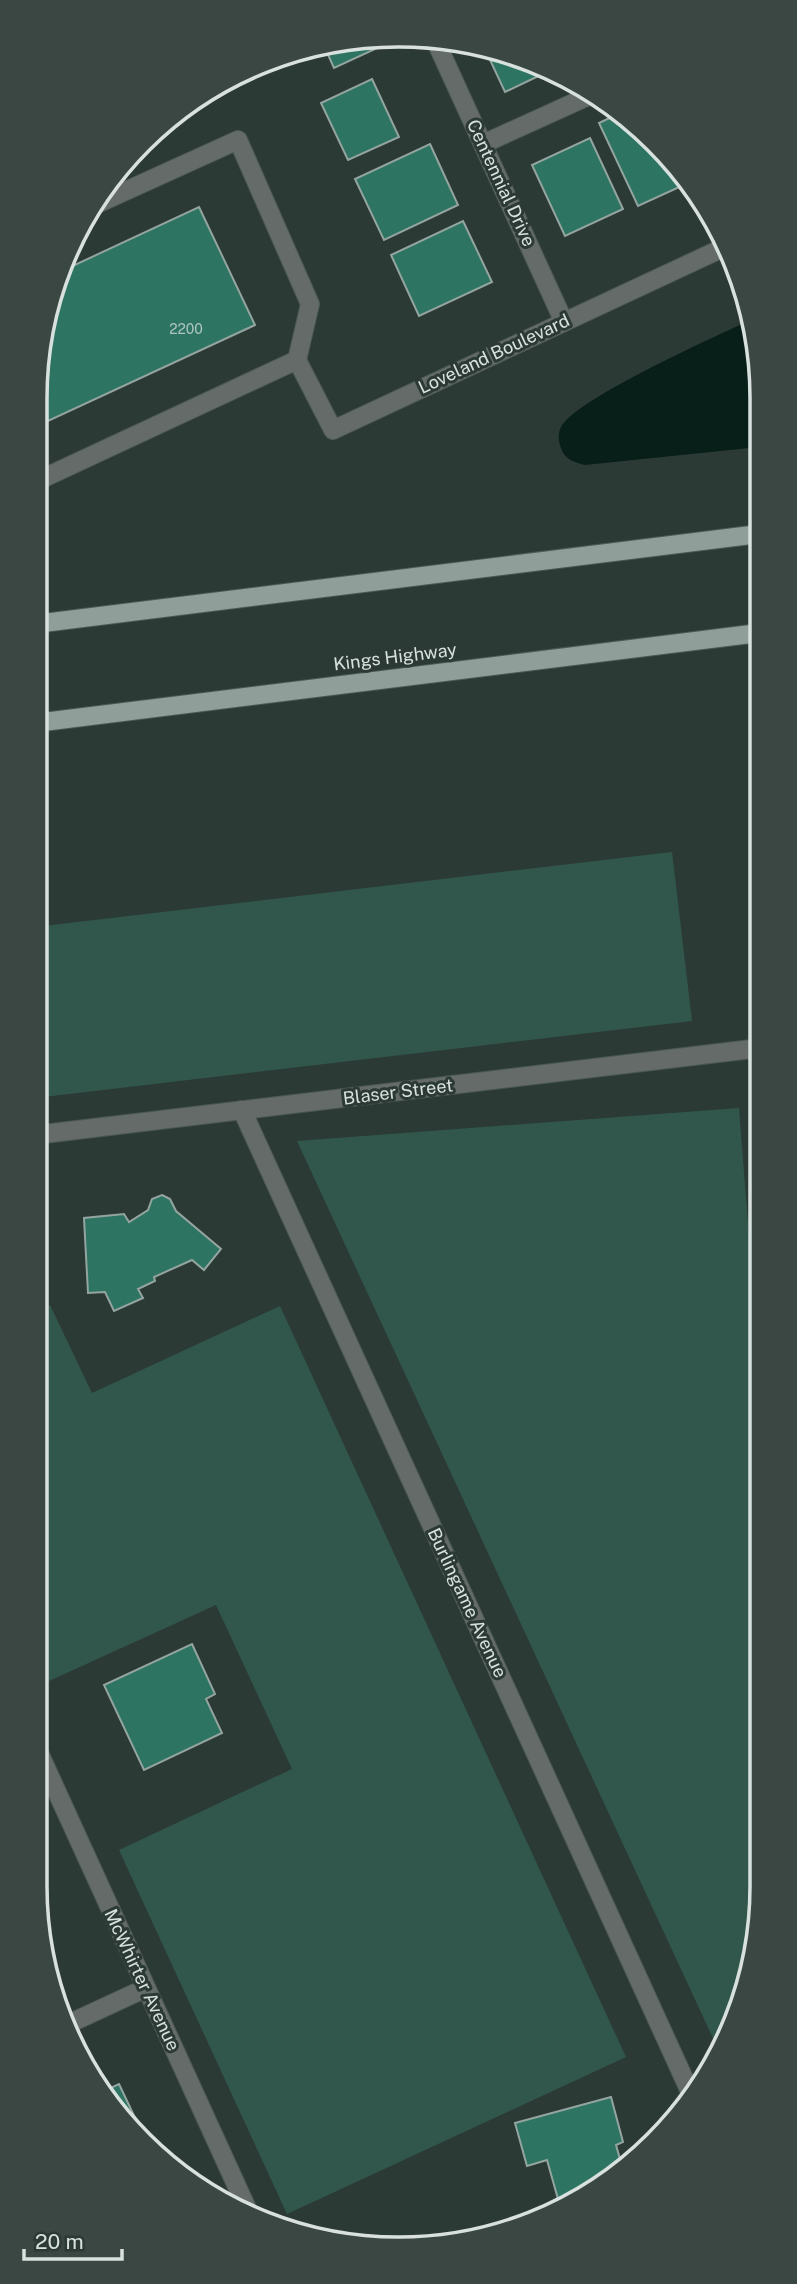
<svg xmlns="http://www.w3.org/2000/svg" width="797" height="2284" font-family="'Public Sans',sans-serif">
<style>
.green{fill:#31574c}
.water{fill:#081e18}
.building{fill:#2d7463;stroke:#94a49f;stroke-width:2}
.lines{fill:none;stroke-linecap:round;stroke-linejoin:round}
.minor-casing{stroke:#4b5854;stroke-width:20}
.major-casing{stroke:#4b5854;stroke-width:20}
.minor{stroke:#646b69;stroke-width:18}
.major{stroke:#909e99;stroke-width:18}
.labels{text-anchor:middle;stroke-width:6;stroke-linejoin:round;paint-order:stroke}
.number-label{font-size:14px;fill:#adc6bf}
.street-label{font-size:18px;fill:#d8e1de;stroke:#2c3a36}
.rim{fill:none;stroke:#d8e1de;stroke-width:3.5}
</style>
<rect width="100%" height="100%" fill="#2c3a36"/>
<g class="green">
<polygon points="672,852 692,1021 35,1098 35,927"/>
<polygon points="739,1108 752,1275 761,1294 762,1885 750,1979 718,2049 297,1141"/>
<polygon points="50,1305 92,1393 280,1306 626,2057 287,2214 119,1850 292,1769 216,1605 49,1681 35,1651 35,1312"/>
</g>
<path class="water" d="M 750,320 L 759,351 L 759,447 L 585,465 C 574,462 565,460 561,448 C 558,441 558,433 561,427 C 577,398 715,337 750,320 Z"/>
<g class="building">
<polygon points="351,38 385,40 386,44 334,68 325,48 304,57 302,55"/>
<polygon points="484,47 492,47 549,71 505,92"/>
<polygon points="372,79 399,137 348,160 321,103"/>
<polygon points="618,114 672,159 688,183 638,206 599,123"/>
<polygon points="590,138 623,209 565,236 532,165"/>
<polygon points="430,144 458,205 384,240 355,179"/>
<polygon points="199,207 255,325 35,427 35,398 47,305 64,270"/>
<polygon points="463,221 492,282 419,316 391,255"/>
<polygon points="162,1195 170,1199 176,1211 221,1249 204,1270 192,1260 154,1277 155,1281 138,1289 143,1298 114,1311 105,1292 88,1293 84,1218 124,1214 129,1222 148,1210 152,1199"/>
<polygon points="192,1644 215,1694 206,1699 222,1733 144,1770 104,1685"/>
<polygon points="44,1930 54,1952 49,1954"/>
<polygon points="119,2084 146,2141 125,2125 104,2091"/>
<polygon points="611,2097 623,2142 616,2145 622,2166 601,2188 560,2206 547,2160 527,2166 515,2123"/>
</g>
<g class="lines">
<g class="minor-casing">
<g id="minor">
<polyline points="437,44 564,322"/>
<polyline points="483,144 593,94"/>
<polyline points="97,204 238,140 310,304 297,360"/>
<polyline points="297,360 333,430 727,246"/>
<polyline points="35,482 297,360"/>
<polyline points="242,1110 692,2096"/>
<polyline points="35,1135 760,1048"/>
<polyline points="35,1744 250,2215"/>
<polyline points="64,2026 146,1988"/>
</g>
</g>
<g class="major-casing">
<g id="major">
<polyline points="35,624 759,534"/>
<polyline points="35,723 759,633"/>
</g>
</g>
<use href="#minor" class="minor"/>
<use href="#major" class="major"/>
</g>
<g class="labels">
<g class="number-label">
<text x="186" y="334">2200</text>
</g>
<g class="street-label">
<text transform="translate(501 183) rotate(65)" y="6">Centennial Drive</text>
<text transform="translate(494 354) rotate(-25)" y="6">Loveland Boulevard</text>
<text transform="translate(395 657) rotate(-7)" y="6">Kings Highway</text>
<text transform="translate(398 1092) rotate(-7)" y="6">Blaser Street</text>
<text transform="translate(467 1603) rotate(65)" y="6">Burlingame Avenue</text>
<text transform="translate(142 1980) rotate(65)" y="6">McWhirter Avenue</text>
</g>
</g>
<path d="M0 0H797V2284H0ZM398 47H399A351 351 0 0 1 750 398V1886A351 351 0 0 1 399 2237H398A351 351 0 0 1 47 1886V398A351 351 0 0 1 398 47Z" fill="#3a4743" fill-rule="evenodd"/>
<path class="rim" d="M398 47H399A351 351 0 0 1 750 398V1886A351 351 0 0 1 399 2237H398A351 351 0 0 1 47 1886V398A351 351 0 0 1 398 47Z"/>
<path d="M24 2249v10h98v-10" fill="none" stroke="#d8e1de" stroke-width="3.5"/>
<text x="35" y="2249" font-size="21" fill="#d8e1de" stroke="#2c3a36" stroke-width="5" paint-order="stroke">20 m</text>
</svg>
